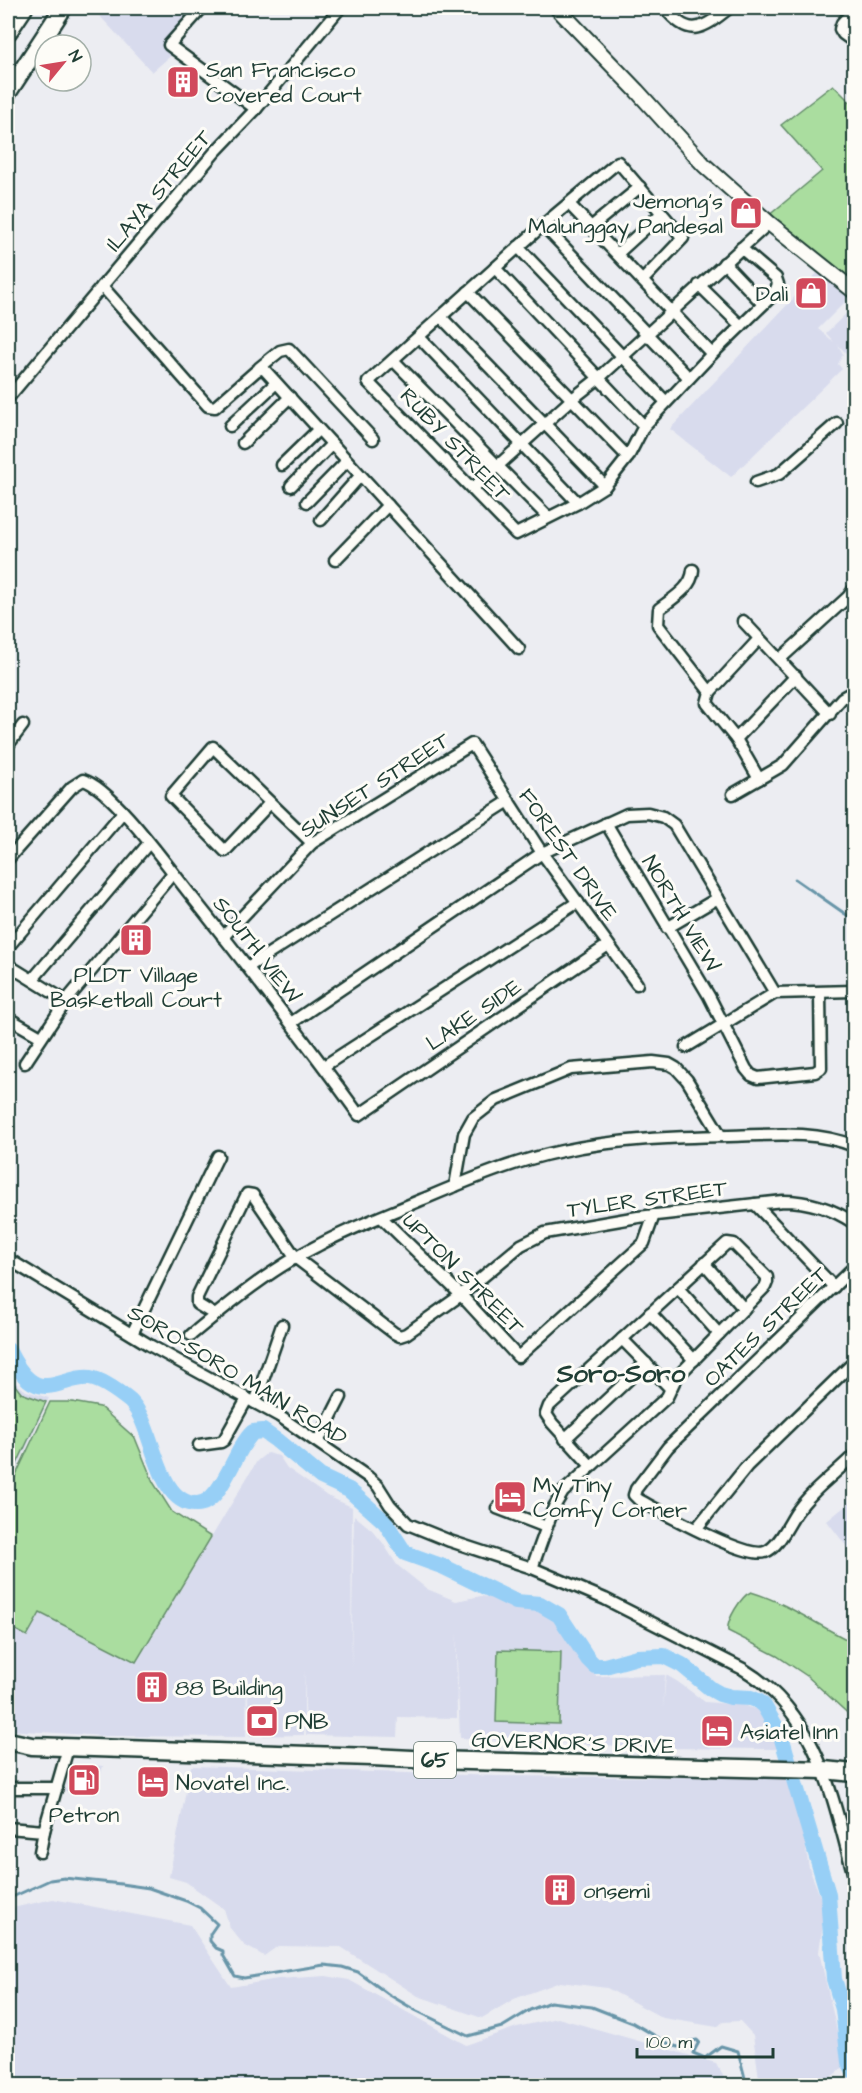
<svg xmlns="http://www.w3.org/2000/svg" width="862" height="2093" font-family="'Architects Daughter',sans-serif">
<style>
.built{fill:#d8dbed}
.green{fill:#aadd9f;stroke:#648d6a;stroke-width:1.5}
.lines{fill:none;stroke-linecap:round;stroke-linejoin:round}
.stream{stroke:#6795a8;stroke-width:3}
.river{stroke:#97cff6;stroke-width:16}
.minor-casing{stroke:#1f3d34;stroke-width:15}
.major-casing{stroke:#1f3d34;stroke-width:18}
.highway-casing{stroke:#1f3d34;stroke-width:21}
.minor{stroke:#fdfcf7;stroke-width:10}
.major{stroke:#fdfcf7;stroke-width:14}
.highway{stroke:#fdfcf7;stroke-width:16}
.labels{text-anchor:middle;stroke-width:6;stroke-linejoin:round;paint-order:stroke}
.shield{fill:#fdfcf7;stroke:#62766e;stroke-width:1.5}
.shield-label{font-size:21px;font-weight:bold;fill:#1f3d34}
.poi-label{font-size:22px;fill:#1f3d34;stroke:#fdfcf7;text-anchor:start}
.street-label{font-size:22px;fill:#1f3d34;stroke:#fdfcf7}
.quarter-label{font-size:26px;font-weight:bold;fill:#1f3d34;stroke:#fdfcf7}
</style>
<rect width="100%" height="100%" fill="#ecedf2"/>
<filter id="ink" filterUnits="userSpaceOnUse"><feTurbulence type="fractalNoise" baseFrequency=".0167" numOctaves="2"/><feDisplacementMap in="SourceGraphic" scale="12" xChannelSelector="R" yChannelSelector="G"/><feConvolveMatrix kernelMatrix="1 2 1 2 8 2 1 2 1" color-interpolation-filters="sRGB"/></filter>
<g filter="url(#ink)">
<g class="built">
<polygon points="101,8 199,8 167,46 174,53 152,72 97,13"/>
<polygon points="820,270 852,295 818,329 834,342 826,333 853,307 854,308 854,361 838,345 843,354 838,364 842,369 731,477 670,429"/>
<polygon points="8,1371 16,1383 26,1391 49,1398 8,1488"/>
<polygon points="267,1453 279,1456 287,1468 327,1496 352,1507 351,1670 354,1515 372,1530 383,1543 397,1565 427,1589 456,1601 481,1596 493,1598 553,1616 575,1640 595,1676 665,1675 663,1709 666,1675 678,1682 705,1702 743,1705 755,1709 764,1716 772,1727 777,1738 776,1749 661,1748 460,1738 456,1632 457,1718 398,1717 397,1737 306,1735 304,1670 304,1735 249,1736 247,1670 246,1737 240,1734 246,1737 105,1736 8,1730 8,1627 27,1637 40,1613 137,1662 257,1461"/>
<polygon points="854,1499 854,1556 827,1521"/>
<polygon points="72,1764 103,1766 95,1795 65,1791"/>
<polygon points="191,1766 498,1776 784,1778 798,1799 809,1868 825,1909 819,1952 845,2066 821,2085 763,2085 759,2078 753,2035 740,2021 723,2022 717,2027 663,2018 607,1988 560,1982 514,1999 482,2018 418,1996 341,1947 278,1946 264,1956 244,1945 230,1928 224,1909 186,1882 169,1877"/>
<polygon points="53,1899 190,1925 231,1987 278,1979 326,1976 349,1980 466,2045 517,2027 558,2018 716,2063 728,2085 8,2085 8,1909"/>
</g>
<g class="green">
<polygon points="833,85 854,106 854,284 767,217 822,171 781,125"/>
<polygon points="8,1376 21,1393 46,1402 8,1483"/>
<polygon points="50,1402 72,1402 100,1407 135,1438 153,1482 172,1512 211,1537 136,1662 40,1613 27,1636 8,1626 8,1492"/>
<path d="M 751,1592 C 788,1603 820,1627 854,1643 L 854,1719 L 807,1676 L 777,1656 L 728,1631 C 726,1621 741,1596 751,1592 Z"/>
<polygon points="498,1650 561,1652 559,1724 496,1722"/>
</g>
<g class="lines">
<g class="stream">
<polyline points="795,879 854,920"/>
<polyline points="8,1899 50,1880 64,1878 121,1884 149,1888 186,1901 200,1908 217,1924 210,1934 210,1941 216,1948 223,1951 223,1955 235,1976 244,1978 324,1965 342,1967 358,1972 388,1994 415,2010 468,2036 502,2027 530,2010 550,2002 592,2007 633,2023 671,2045 682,2048 686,2042 697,2040 699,2042 693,2053 705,2058 721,2046 738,2051 747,2086"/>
</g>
<path class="river" d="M 8,1350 C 13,1360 20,1373 29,1380 C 48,1396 70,1375 90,1378 C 103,1380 120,1393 130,1401 C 155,1425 155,1503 196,1504 C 222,1505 234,1449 253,1432 L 263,1431 L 276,1440 L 321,1477 L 349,1490 L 385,1522 L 405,1553 L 444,1567 L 516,1602 L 540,1604 L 559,1615 L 588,1659 L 595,1666 L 605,1666 L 637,1657 L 664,1656 L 682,1665 L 711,1689 L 720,1694 L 731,1697 L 751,1698 L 758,1701 L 764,1706 L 781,1736 L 828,1894 L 834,1979 L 843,2009 L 849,2062 L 854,2071"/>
<g class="minor-casing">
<g id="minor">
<polyline points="202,8 169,45 256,109"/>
<path d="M 665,8 C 689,39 703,29 729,8"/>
<polyline points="854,10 842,23 840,29 843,34 854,42"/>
<polyline points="569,204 712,354"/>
<polyline points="543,225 689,378"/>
<polyline points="591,227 640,187"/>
<polyline points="518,247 666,402"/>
<polyline points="617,254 662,213"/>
<polyline points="724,263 763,304"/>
<polyline points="495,268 644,426"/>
<polyline points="643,280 683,238 618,162 543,225 368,382 516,534 578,503 605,486 628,457 644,426 712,354 774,294 778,284 776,278 741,248"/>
<polyline points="699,285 741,326"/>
<polyline points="102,286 208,406 215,407 256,371 263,368 519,649"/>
<polyline points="468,292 628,457"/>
<polyline points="441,317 605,486"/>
<polyline points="419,337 578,503"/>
<polyline points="393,360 548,517"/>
<polyline points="259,368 280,351 289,349 373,439"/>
<polyline points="8,398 215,152 256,109 340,8"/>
<polyline points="230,426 276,383"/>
<polyline points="243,443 290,397"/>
<polyline points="282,465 318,430"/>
<polyline points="756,482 779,474 837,423"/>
<polyline points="291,486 332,444"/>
<polyline points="473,488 571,400 599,378 769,223"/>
<polyline points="307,502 347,461"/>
<polyline points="321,520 360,476"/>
<polyline points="335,560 388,505"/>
<path d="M 693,570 C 692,588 673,598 659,609 L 658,625 L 710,692"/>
<polyline points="743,621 830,714"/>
<polyline points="780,659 848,597 854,589"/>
<polyline points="736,739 796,676"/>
<polyline points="8,745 23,725"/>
<polyline points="759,779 736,739 707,703 710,692 759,639"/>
<polyline points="733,794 783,765 842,698 854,691"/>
<polyline points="270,803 225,851 171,796 213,747 312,843"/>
<polyline points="606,823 709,996 746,1069 751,1075 758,1078 815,1072 821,1068 820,993"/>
<path d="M 8,859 L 72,787 L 83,780 C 112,788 168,867 189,893 C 247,966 304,1039 359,1115 L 608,945"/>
<polyline points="667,928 718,898"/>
<polyline points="223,937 312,843 472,744 542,853 637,984"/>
<polyline points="8,947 123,812"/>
<polyline points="8,965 66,1001"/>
<polyline points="248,967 509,801"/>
<polyline points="33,979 149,843"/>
<polyline points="8,1018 41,1037"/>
<polyline points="291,1023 542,853 627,814 648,813 663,817 674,825 775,993"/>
<polyline points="686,1047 775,993 854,991"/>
<polyline points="25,1063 66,1001 173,873"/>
<polyline points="324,1066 578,902"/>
<polyline points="455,1186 464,1134 473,1118 496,1100 571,1069 653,1062 669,1064 676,1068 687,1080 721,1136"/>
<polyline points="755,1204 834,1287"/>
<polyline points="381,1217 461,1295 518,1357 644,1243 654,1215"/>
<path d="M 8,1259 L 151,1346 L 279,1416 L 368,1477 L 378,1486 L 390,1505 L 408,1524 L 450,1541 L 532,1568 L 605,1599 L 743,1669 C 819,1715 832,1797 854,1876"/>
<polyline points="704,1263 744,1309"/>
<path d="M 854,1267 L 668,1447 L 636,1489 L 634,1495 L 639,1500 C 660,1511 746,1559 765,1552 C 778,1548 788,1525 796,1513 C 811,1491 835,1474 854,1455"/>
<polyline points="678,1288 719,1334"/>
<polyline points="650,1313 694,1360"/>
<path d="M 215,1315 L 197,1304 L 197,1297 L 247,1194 L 253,1195 L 296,1258 L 394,1333 L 400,1336 L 406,1334 L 461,1295 L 521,1245 L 545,1233 L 638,1217 L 783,1201 C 808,1201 833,1209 854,1223"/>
<polyline points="132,1334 218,1156"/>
<path d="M 191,1335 C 231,1302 271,1269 317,1246 C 350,1228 386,1215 421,1200 C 467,1181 513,1161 562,1151 C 617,1139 673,1137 729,1136 C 771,1135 814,1130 854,1146"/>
<polyline points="622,1339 670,1388"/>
<polyline points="255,1403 282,1325"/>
<polyline points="565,1439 646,1363"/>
<polyline points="318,1442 341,1397"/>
<polyline points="199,1445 221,1442 224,1440 247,1399"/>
<polyline points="497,1508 546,1527"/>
<polyline points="696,1529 747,1466 854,1362"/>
<polyline points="532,1568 554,1507 563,1492 667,1397 676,1378 765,1287 767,1282 767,1277 734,1244 727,1243 549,1406 546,1414 552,1423 591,1466"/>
<polyline points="8,1788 57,1788"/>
<polyline points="8,1828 44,1831"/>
<polyline points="40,1852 44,1831 68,1748"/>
</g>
</g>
<g class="major-casing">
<polyline id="major" points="557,8 637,91 704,165 769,223 854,291"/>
</g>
<g class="highway-casing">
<g id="highway">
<polyline points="8,32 24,8"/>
<polyline points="8,92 63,8"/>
<polyline points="8,1741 32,1746 372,1757 432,1760 824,1770 854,1773"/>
</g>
</g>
<use href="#minor" class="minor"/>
<use href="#major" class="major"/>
<use href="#highway" class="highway"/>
</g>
</g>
<defs>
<g id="building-square" transform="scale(1.725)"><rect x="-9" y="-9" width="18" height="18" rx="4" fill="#d1495b" stroke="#fdfcf7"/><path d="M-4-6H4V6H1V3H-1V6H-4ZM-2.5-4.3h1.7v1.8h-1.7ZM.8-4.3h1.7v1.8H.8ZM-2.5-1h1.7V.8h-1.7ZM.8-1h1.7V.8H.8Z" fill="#fff"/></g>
<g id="shop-square" transform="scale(1.725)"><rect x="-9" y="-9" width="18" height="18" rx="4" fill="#d1495b" stroke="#fdfcf7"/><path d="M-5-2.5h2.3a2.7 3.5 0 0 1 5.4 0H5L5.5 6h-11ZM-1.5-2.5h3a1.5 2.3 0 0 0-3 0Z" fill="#fff"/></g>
<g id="hotel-square" transform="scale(1.725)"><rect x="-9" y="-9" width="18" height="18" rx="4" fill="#d1495b" stroke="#fdfcf7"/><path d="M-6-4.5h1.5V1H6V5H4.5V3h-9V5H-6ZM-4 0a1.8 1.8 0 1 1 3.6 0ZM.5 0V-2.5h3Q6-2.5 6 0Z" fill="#fff"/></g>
<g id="bank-square" transform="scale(1.725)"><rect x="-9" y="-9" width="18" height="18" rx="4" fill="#d1495b" stroke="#fdfcf7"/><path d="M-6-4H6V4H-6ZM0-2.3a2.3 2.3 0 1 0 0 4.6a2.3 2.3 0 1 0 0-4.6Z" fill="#fff"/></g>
<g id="fuel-square" transform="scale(1.725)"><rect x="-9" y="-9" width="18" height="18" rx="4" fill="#d1495b" stroke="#fdfcf7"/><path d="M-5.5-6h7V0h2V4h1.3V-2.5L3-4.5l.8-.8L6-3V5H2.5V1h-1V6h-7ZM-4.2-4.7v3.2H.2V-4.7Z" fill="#fff"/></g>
</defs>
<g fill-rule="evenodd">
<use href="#building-square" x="183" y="82"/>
<use href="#shop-square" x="746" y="213"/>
<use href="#shop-square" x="811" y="293"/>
<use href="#building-square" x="136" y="940"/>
<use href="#hotel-square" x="510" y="1497"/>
<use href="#building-square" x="152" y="1687"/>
<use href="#bank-square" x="262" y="1721"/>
<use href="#hotel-square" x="717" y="1731"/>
<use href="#fuel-square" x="84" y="1780"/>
<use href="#hotel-square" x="153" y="1782"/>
<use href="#building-square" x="560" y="1890"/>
</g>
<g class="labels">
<rect class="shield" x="414" y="1742" width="42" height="36" rx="4.5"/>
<g class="shield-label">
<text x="435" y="1767">65</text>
</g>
<g class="poi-label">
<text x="206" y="77">San Francisco<tspan x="206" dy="25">Covered Court</tspan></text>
<text x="723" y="208" text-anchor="end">Jemong's<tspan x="723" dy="25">Malunggay Pandesal</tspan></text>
<text x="788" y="301" text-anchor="end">Dali</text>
<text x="136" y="982" text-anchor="middle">PLDT Village<tspan x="136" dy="25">Basketball Court</tspan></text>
<text x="533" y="1492">My Tiny<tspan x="533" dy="25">Comfy Corner</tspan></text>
<text x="175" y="1695">88 Building</text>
<text x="285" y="1729">PNB</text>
<text x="740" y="1739">Asiatel Inn</text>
<text x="176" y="1790">Novatel Inc.</text>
<text x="84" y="1822" text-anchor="middle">Petron</text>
<text x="583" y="1898">onsemi</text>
</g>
<g class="street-label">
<text transform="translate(158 190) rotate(-50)" y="8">ILAYA STREET</text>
<text transform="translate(456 444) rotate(46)" y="8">RUBY STREET</text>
<text transform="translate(374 784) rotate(-33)" y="8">SUNSET STREET</text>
<text transform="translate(569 854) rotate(55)" y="8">FOREST DRIVE</text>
<text transform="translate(682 913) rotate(59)" y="8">NORTH VIEW</text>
<text transform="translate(258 949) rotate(52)" y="8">SOUTH VIEW</text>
<text transform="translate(473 1014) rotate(-34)" y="8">LAKE SIDE</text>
<text transform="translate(647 1198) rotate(-8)" y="8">TYLER STREET</text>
<text transform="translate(464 1273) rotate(45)" y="8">UPTON STREET</text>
<text transform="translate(765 1326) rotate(-44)" y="8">OATES STREET</text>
<text transform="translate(238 1374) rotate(31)" y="8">SORO-SORO MAIN ROAD</text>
<text transform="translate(573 1742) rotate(2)" y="8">GOVERNOR'S DRIVE</text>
</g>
<g class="quarter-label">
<text x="621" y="1382">Soro-Soro</text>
</g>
</g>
<rect width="862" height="2093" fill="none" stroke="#fdfcf7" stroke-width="30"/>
<rect x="15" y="15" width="832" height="2063" fill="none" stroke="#1f3d34" stroke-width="2" filter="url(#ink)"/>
<g transform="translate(63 63) rotate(60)"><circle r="28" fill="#fdfcf7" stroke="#a4b0a9" stroke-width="1.5"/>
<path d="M0-4.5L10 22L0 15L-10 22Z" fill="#d1495b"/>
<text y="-9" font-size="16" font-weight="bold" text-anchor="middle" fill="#1f3d34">N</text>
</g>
<path d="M637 2048v9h136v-9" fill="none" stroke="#1f3d34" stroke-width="3"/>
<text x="646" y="2048" font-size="18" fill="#1f3d34" stroke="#fdfcf7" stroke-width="4.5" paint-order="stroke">100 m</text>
</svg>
